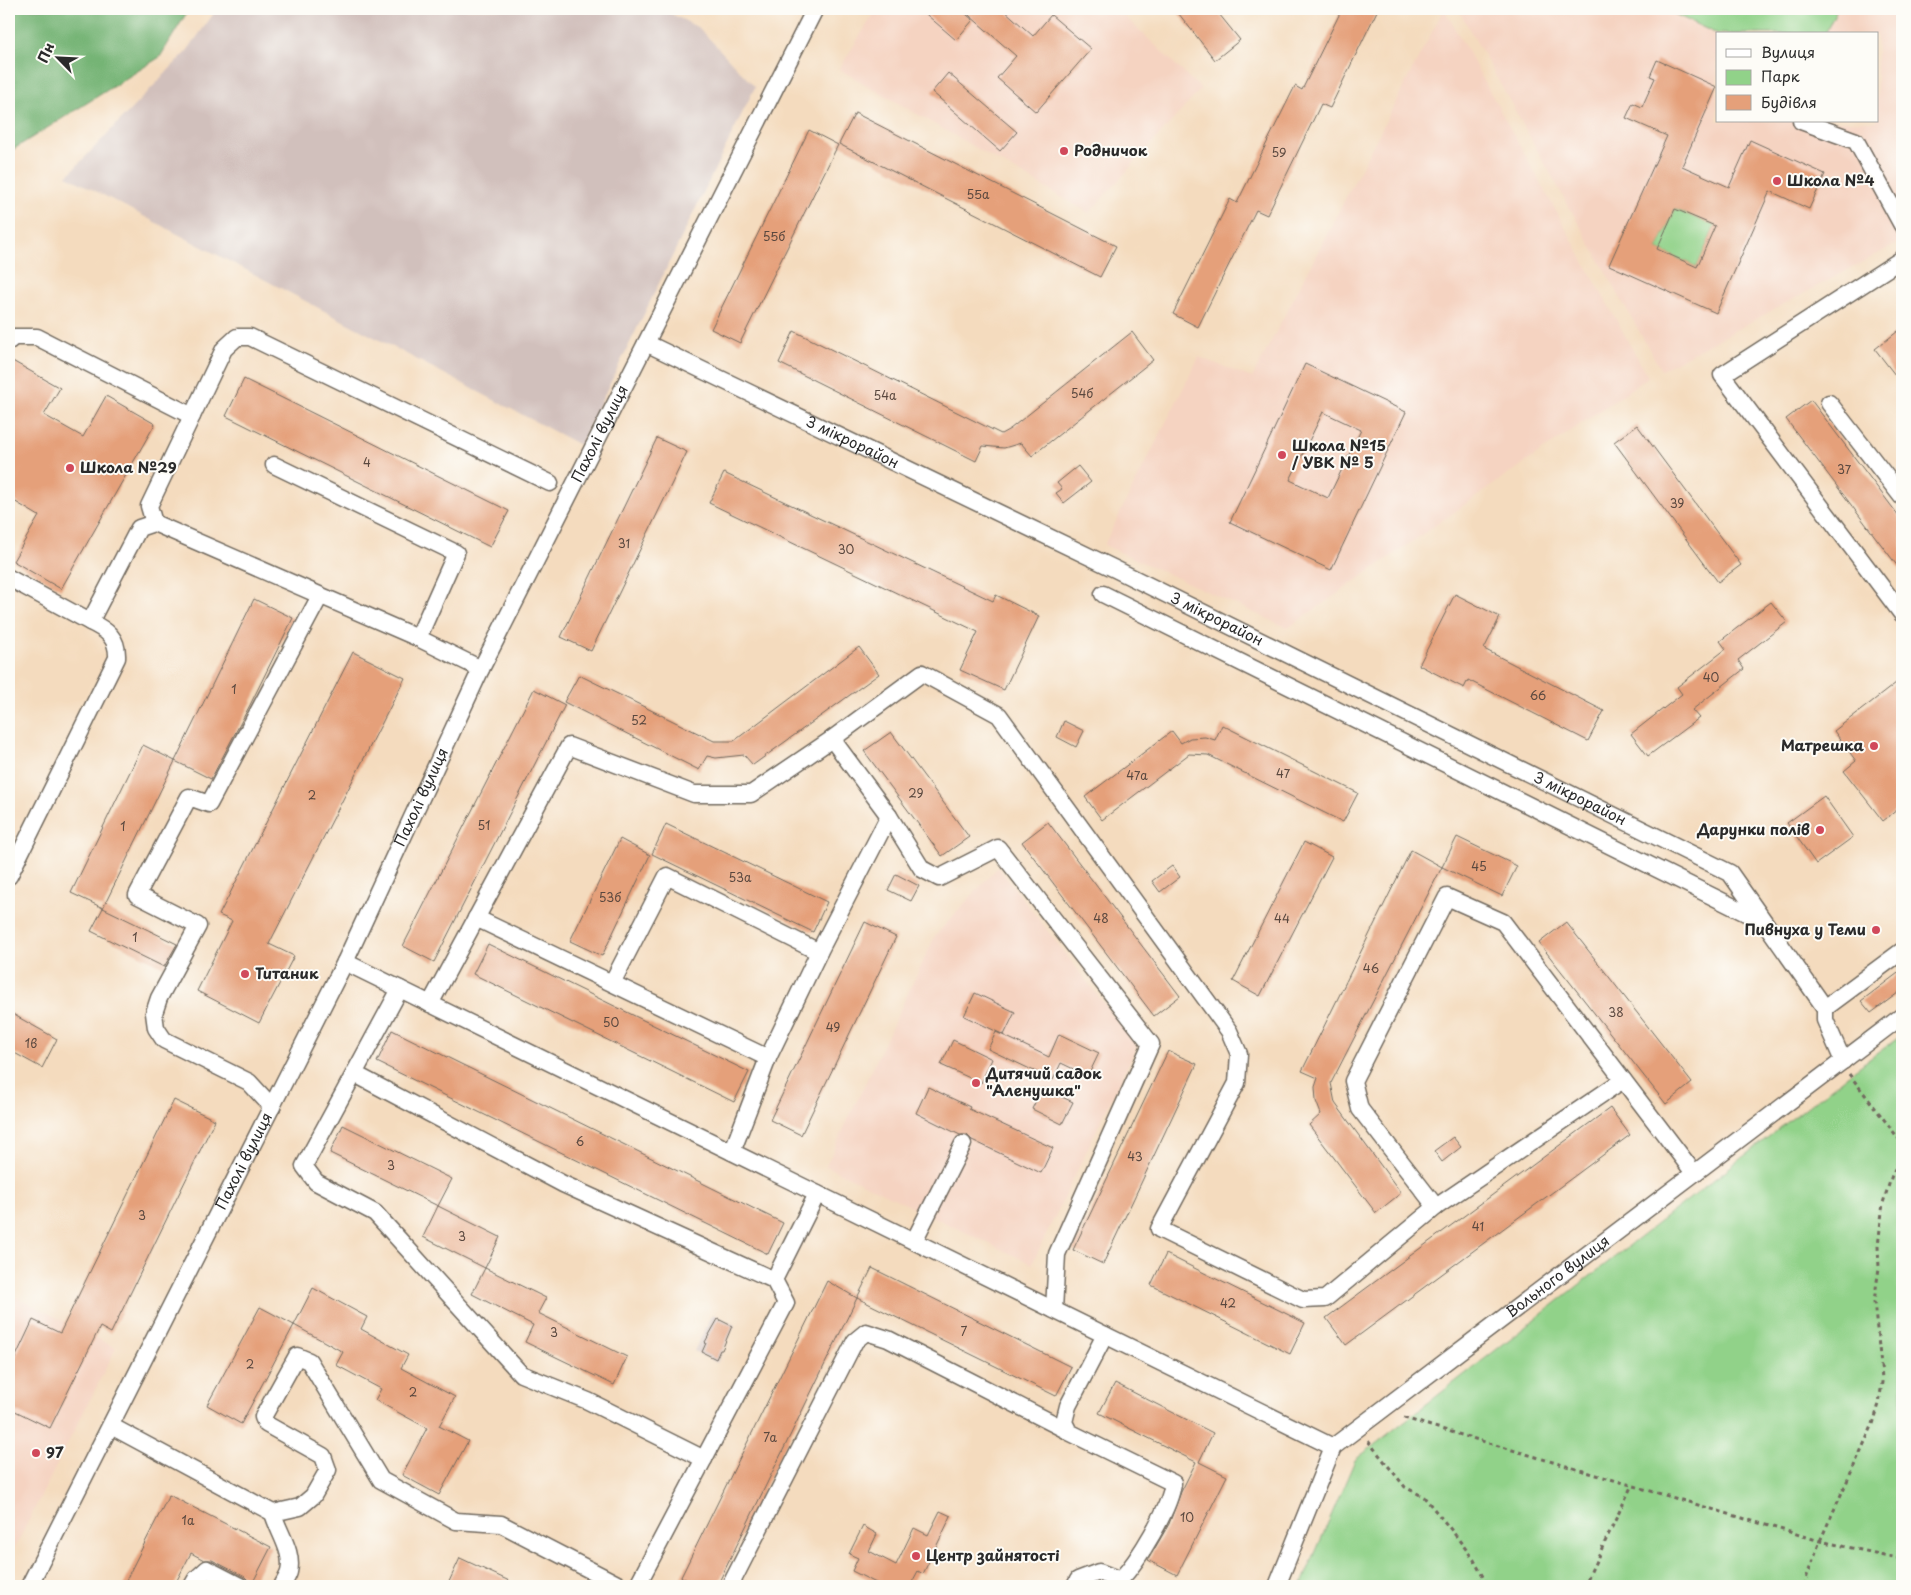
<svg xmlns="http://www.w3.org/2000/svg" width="1911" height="1595" font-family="'Playpen Sans',sans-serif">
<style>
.built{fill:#f5d3c1;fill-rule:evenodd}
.industrial{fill:#d1c0bc}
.green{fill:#91d289;stroke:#5e7e5a}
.forest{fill:#74b475;stroke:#507050}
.building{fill:#e5a07a;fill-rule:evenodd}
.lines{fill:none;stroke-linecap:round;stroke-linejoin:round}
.minor-casing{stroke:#71695e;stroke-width:19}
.path{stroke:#71695e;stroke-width:3;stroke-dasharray:4 4;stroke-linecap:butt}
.minor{stroke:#fff;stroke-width:16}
.poi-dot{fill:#d1495b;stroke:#fdfcf7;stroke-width:2}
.labels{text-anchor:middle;stroke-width:4;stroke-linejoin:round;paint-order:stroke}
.number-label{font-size:12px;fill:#5a483f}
.poi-label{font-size:15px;font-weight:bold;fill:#2b2b2b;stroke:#fdfcf7;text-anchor:start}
.street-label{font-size:15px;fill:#2b2b2b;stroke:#fdfcf7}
</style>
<rect width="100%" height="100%" fill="#fdfcf7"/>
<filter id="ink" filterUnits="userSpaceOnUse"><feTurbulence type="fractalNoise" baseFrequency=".02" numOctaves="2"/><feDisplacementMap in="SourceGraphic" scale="10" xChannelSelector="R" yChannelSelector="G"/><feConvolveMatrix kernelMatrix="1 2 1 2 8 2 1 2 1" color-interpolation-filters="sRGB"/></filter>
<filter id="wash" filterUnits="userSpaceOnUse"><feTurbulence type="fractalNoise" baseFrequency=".0096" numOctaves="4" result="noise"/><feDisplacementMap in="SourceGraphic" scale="20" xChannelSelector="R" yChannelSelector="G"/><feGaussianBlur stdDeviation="1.12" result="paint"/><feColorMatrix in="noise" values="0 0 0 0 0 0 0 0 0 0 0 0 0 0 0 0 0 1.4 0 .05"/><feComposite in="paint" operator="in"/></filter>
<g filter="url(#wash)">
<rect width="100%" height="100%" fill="#f4dbbe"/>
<g class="built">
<polygon points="877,9 1117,9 1201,89 1089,213 839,69"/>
<polygon points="1444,9 1648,377 1288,628 1104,545 1199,357 1252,378"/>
<path d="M 1458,9 L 1902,9 L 1902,241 L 1661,370 ZM 1717,34 L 1877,34 L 1877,121 L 1717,121 Z"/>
<polygon points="998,867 1137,1046 1032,1264 826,1166 935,936"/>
<polygon points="9,1293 116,1348 9,1559"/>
</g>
<g class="industrial">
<polygon points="217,9 662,9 699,28 755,87 580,445 67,176 187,51"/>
<polygon points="713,1314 735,1325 717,1363 694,1351"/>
</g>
<g class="green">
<polygon points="1664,9 1837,9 1825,34 1717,34"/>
<polygon points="1675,209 1715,226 1697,267 1657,249"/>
<polygon points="1902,1035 1902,1586 1301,1586 1355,1460 1849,1074"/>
</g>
<polygon class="forest" points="9,9 189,9 160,57 9,152"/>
<g id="blocks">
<g class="building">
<polygon points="920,9 960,9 973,20 956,40"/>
<polygon points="962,9 1003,9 1033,36 1051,15 1091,49 1036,112 997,78 1016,56"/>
<polygon points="1175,9 1215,9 1240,40 1215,60"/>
<polygon points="1342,9 1378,9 1330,108 1321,104 1267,215 1256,210 1198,327 1173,314 1230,199 1237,203 1295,86 1302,90"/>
<path d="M 1657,60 L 1717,87 L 1682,166 L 1729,187 L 1750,140 L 1825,174 L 1809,209 L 1770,191 L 1716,313 L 1609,265 L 1667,136 L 1626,118 L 1633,103 L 1642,107 L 1655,78 L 1650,76 ZM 1675,209 L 1715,226 L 1697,267 L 1657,249 Z"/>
<polygon points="948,73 1017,132 1000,151 932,92"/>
<polygon points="855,113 1116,246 1100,277 839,144"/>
<polygon points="809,130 838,145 740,343 711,329"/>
<polygon points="1902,328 1902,384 1875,349"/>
<polygon points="794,331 1001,434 1010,429 1132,332 1153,360 1032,456 1021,443 1004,448 983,446 976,461 779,363"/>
<polygon points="9,359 60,388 44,415 83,437 106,396 155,424 61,589 13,561 39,516 9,498"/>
<path d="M 1305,364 L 1406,412 L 1331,570 L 1230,522 ZM 1323,412 L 1361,430 L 1328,498 L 1290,480 Z"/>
<polygon points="244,379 509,511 490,547 226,416"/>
<polygon points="1811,400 1902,520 1902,572 1786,419"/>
<polygon points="1637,425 1741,565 1718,582 1614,442"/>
<polygon points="657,438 687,452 591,651 561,637"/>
<polygon points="1078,466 1091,482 1064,503 1056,493 1062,489 1057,483"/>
<polygon points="724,473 993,601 996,595 1039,616 1004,690 960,670 978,632 709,503"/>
<polygon points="1455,594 1500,617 1484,649 1604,711 1588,741 1468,680 1464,688 1419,665"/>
<polygon points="254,599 293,618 250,705 211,779 175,761"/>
<polygon points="1771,602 1787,622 1738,660 1744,669 1692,710 1699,718 1648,756 1631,734 1682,694 1677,687 1726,649 1720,641"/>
<polygon points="859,647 879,674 753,765 744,755 716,758 707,756 699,770 564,702 579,675 714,741 734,741"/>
<polygon points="353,652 405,678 269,944 294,956 259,1023 197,991 232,921 219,915"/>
<polygon points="1896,683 1902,692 1902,806 1883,821 1844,771 1856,761 1834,731"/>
<polygon points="534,689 565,705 434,962 403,946"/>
<polygon points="1064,721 1084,731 1076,747 1057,737"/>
<polygon points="1222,725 1358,793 1343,822 1208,755 1189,754 1102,820 1085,797 1172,731 1181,743 1190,738 1205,737 1215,740"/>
<polygon points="891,732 969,837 942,856 864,751"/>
<polygon points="143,745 175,761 103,908 71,893"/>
<polygon points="1824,796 1853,837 1816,864 1787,823"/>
<polygon points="1048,822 1180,996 1154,1016 1022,842"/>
<polygon points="666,824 827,902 813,932 652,854"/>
<polygon points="1457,837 1517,866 1502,896 1442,867"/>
<polygon points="620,839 650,855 602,956 570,941"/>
<polygon points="1304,842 1332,857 1260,996 1233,981"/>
<polygon points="1411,850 1442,867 1331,1083 1335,1103 1401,1193 1376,1213 1309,1125 1321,1114 1316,1101 1315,1087 1318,1078 1302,1071"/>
<polygon points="1172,866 1180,877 1160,892 1152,881"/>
<polygon points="896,874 919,886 911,901 888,890"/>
<polygon points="103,908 177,944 164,967 91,931"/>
<polygon points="865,922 896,937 801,1135 770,1120"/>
<polygon points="1566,922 1692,1083 1666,1104 1539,943"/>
<polygon points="488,944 749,1072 734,1102 473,974"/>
<polygon points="1902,970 1902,990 1871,1013 1861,1001"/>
<polygon points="975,993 1015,1012 1004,1035 964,1016"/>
<polygon points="9,1012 57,1039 42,1068 9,1050"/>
<polygon points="392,1030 783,1223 768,1254 377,1062"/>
<polygon points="996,1032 1049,1057 1059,1034 1099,1053 1088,1076 1061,1063 1053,1080 988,1049"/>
<polygon points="953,1040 992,1059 981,1083 941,1065"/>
<polygon points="1168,1051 1197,1064 1103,1264 1073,1250"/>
<polygon points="928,1087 970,1107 969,1109 1053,1148 1041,1173 972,1140 967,1135 960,1135 916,1113"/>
<polygon points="1042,1088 1073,1102 1062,1124 1032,1109"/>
<polygon points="174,1100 215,1120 111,1333 100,1327 50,1428 9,1408 9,1371 33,1320 60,1333"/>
<polygon points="1610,1108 1630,1135 1346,1345 1326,1318"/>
<polygon points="343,1125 452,1179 438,1206 330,1153"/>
<polygon points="1453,1137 1461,1147 1442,1162 1434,1151"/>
<polygon points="438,1206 500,1237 485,1268 423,1237"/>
<polygon points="1166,1254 1305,1323 1290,1354 1151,1285"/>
<polygon points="485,1268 546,1298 538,1313 627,1357 614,1385 525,1342 533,1325 472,1294"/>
<polygon points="872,1268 1071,1367 1056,1396 857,1298"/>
<polygon points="827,1281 857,1298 717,1586 700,1586 681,1577"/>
<polygon points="313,1288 367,1317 361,1329 408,1355 401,1368 455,1397 439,1426 468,1441 439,1495 402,1475 427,1428 375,1400 381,1389 336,1365 343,1352 294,1325"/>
<polygon points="260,1307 294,1325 241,1424 207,1405"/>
<polygon points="718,1319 732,1326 722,1350 720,1350 716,1359 702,1352 706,1343 705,1342"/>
<polygon points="1115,1383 1213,1433 1199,1462 1227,1476 1177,1575 1148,1560 1169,1524 1181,1492 1196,1462 1099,1413"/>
<polygon points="169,1495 271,1547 252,1584 245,1577 212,1560 204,1560 191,1553 174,1586 123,1586"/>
<polygon points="940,1511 951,1516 923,1574 918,1571 910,1586 882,1586 852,1571 858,1558 849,1554 863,1526 877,1534 869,1551 896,1565 914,1528 928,1535"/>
<polygon points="460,1558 520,1586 447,1586"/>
</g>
</g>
</g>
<g filter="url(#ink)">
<use href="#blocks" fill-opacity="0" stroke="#71695e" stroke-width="1"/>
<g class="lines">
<g class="minor-casing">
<g id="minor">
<polyline points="1801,121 1856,141 1902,225"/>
<polyline points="1902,259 1722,375 1902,614"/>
<polyline points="9,341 14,337 37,337 192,416"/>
<path id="s1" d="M 646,343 L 1115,569 L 1730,873 L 1825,1008 L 1825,1020 L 1843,1061"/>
<polyline points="1829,403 1902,497"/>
<polyline points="274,465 456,553 418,638 481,669"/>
<polyline points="154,523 149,506 224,349 237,337 250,337 550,483"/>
<polyline points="9,578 90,622"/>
<polyline points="1103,594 1764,922"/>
<polyline points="832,739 889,816 922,869 939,878 998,848 1151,1044 1057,1254 1054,1310"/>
<path d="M 9,876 L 117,658 C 118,638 107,630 90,622 L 139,528 L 154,523 L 418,638"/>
<polyline points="476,918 768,1058 819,952 667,876 612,983"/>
<polyline points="819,952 889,816"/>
<polyline points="345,962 1333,1447"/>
<polyline points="400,989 304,1166 316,1182 375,1213 521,1374 588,1401 704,1459"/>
<polyline points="430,1004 569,746 694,794 751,794 832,739 922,673 999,715 1229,1031 1239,1054 1237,1083 1159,1229 1303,1300 1325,1299 1436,1207 1623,1080"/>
<polyline points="1825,1008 1902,951"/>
<polyline points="355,1074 563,1184 774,1280"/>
<polyline points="272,1107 249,1082 164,1040 156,1028 154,1013 159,998 198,926 137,895 189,797 209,804 320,596"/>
<polyline points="732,1152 768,1058"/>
<polyline points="1436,1207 1360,1109 1353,1081 1447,897 1503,922 1694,1173"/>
<polyline points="914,1241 963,1144"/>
<polyline points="111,1426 273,1513 300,1507 313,1496 328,1470 323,1456 266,1424 263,1417 297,1356 309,1361 381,1480 456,1521 501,1524 621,1586"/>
<path d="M 273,1513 C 278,1532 294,1552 289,1572 C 288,1576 284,1582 282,1586"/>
<path id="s2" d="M 29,1586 L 345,962 L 481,669 L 815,9"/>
<polyline points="192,1586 196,1579 207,1569 240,1586"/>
<polyline points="637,1586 786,1303 774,1280 817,1194"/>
<polyline points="730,1586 855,1341 866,1332 888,1339 1068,1431"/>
<path d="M 1075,1586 L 1078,1580 L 1099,1572 L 1120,1580 C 1138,1561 1170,1509 1173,1483 L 1069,1432 L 1064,1422 L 1068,1406 L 1105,1335"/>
<path id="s3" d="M 1277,1586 L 1333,1447 L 1902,1016"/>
</g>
</g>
<g class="path">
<polyline points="1849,1074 1902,1143"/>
<polyline points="1404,1418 1820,1541 1902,1559"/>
<polyline points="1368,1441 1405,1487 1424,1497 1453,1532 1474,1560 1488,1586"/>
<polyline points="1584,1586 1632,1485"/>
<polyline points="1805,1586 1807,1576 1820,1541 1873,1424 1879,1404 1882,1382 1881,1365 1874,1302 1879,1268 1878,1246 1883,1203 1892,1175 1902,1154"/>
</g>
<use href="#minor" class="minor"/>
</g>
</g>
<g class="poi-dot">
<circle cx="1064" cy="151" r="5"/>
<circle cx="1777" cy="181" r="5"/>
<circle cx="1282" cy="455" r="5"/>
<circle cx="70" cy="468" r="5"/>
<circle cx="1874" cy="746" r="5"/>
<circle cx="1820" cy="830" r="5"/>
<circle cx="1876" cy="930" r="5"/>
<circle cx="245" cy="974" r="5"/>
<circle cx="976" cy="1083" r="5"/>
<circle cx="36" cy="1453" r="5"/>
<circle cx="916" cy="1556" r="5"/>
</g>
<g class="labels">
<g class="number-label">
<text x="1279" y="157">59</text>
<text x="978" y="199">55а</text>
<text x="774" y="241">55б</text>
<text x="1082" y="398">54б</text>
<text x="885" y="400">54а</text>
<text x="367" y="467">4</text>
<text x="1844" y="474">37</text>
<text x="1677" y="508">39</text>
<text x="624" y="548">31</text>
<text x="846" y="554">30</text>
<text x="1711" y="682">40</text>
<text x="234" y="694">1</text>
<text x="1538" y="700">66</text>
<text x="639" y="725">52</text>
<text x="1283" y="778">47</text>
<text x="1137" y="780">47а</text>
<text x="916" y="798">29</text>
<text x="312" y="800">2</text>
<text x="484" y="830">51</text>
<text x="123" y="831">1</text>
<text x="1479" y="871">45</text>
<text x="740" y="882">53а</text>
<text x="610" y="902">53б</text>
<text x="1101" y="923">48</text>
<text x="1282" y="923">44</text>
<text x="135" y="942">1</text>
<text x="1371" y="973">46</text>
<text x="1616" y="1017">38</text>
<text x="611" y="1027">50</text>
<text x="833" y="1032">49</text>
<text x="31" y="1048">1в</text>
<text x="580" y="1146">6</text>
<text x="1135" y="1161">43</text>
<text x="391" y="1170">3</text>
<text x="142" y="1220">3</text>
<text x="1478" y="1231">41</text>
<text x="462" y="1241">3</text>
<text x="1228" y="1308">42</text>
<text x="964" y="1336">7</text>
<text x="554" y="1337">3</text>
<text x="250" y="1369">2</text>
<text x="413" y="1397">2</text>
<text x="770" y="1442">7а</text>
<text x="1187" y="1522">10</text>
<text x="188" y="1525">1а</text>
</g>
<g class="poi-label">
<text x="1074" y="156">Родничок</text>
<text x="1787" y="186">Школа №4</text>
<text x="1292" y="451">Школа №15<tspan x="1292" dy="17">/ УВК № 5</tspan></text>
<text x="80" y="473">Школа №29</text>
<text x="1864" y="751" text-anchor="end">Матрешка</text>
<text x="1810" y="835" text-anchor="end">Дарунки полів</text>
<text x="1866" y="935" text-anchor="end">Пивнуха у Теми</text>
<text x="255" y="979">Титаник</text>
<text x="986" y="1079">Дитячий садок<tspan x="986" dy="17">"Аленушка"</tspan></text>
<text x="46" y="1458">97</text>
<text x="926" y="1561">Центр зайнятості</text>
</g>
<g class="street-label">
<text dy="5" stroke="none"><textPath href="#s2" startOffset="1286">Пахолі вулиця</textPath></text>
<text dy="5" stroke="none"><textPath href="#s1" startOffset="229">3 мікрорайон</textPath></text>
<text dy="5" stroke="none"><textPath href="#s1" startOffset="634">3 мікрорайон</textPath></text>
<text dy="5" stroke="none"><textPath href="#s2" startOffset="881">Пахолі вулиця</textPath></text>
<text dy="5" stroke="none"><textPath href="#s1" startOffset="1039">3 мікрорайон</textPath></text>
<text dy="5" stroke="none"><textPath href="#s2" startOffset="476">Пахолі вулиця</textPath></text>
<text dy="5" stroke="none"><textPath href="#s3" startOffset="432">Вольного вулиця</textPath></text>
</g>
</g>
<rect width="1911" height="1595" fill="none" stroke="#fdfcf7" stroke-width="30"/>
<rect x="1716" y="32" width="162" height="90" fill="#fdfcf7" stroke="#a9a8a5"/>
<rect x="1726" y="49" width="25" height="8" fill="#ffffff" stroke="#a9a8a5"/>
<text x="1761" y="58" font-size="15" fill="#2b2b2b">Вулиця</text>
<rect x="1726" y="70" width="25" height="15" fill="#91d289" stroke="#a9a8a5"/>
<text x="1761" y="82" font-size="15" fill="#2b2b2b">Парк</text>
<rect x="1726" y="95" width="25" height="15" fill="#e5a07a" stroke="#a9a8a5"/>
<text x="1761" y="108" font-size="15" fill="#2b2b2b">Будівля</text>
<g transform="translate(58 58) rotate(294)" stroke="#fdfcf7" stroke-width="4" paint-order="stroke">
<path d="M0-4L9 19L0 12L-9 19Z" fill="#2b2b2b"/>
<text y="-8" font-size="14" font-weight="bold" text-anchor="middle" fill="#2b2b2b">Пн</text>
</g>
</svg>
